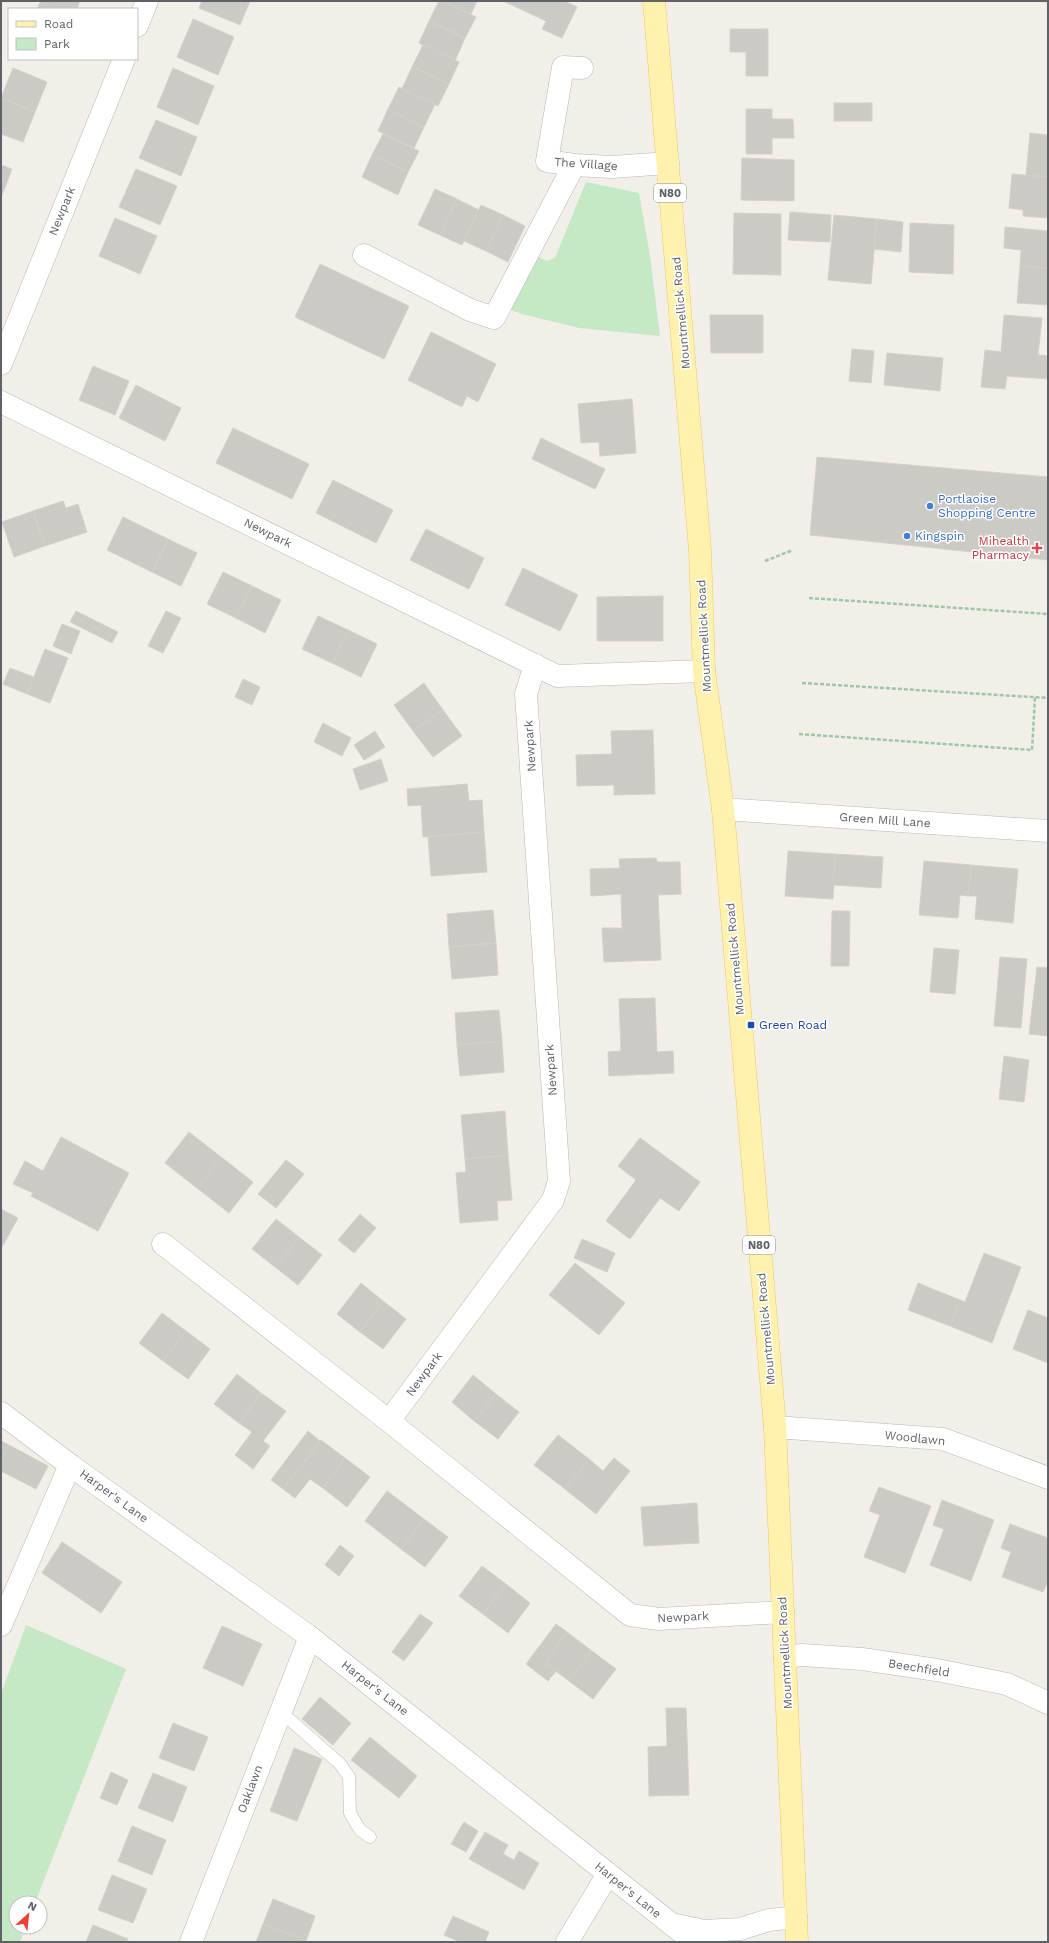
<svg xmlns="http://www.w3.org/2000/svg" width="1049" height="1943" font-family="'Work Sans',sans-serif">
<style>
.green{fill:#c5e8c5}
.building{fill:#cccac5;stroke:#d6d1c6}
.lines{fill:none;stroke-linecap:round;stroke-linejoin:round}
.service-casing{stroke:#b5b8bc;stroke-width:13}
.minor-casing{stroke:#b5b8bc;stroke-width:23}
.tertiary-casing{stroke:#b5b8bc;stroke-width:23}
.primary-casing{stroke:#f2c960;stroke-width:23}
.path{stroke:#9cc7a9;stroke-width:2.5;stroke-dasharray:4 2;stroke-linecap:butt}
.service{stroke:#fff;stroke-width:12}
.minor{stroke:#fff;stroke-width:22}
.tertiary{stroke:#fff;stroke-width:22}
.primary{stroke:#fff2af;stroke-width:22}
.shop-dot{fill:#3f7fe0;stroke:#fff;stroke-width:1.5}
.health-dot{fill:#e0444e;stroke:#fff;stroke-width:1.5}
.transit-dot{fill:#1a4fb4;stroke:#fff;stroke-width:1.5}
.labels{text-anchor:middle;stroke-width:3;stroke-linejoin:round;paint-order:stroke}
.shield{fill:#fff;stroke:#8f9295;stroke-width:1}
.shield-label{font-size:11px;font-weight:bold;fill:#5f6368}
.street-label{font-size:12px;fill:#5f6368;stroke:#fff}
.shop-label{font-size:12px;fill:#366cbe;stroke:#fff;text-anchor:start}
.health-label{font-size:12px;fill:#be3a42;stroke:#fff;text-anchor:end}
.transit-label{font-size:12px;fill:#164399;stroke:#fff;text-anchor:start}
</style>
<rect width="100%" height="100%" fill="#f1efe8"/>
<g class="green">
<polygon points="586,182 639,193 650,256 660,336 579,328 522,314 503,307 531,253 547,261 555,258"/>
<polygon points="26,1625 126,1669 35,1903 16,1903 16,1927 26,1927 20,1942 1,1942 1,1694"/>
</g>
<g class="building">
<polygon points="40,1 80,1 77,9 54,9 40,3"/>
<polygon points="202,1 250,1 240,25 199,8"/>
<polygon points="439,1 443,1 476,17 465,38 429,21"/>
<polygon points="443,1 477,1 471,14"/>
<polygon points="503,1 564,1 577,7 562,38 542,29 546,21"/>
<polygon points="40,3 54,9 37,9"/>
<polygon points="193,19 234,37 218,75 177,57"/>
<polygon points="429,21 465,38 455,61 419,43"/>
<polygon points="730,29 768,29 768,76 746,76 746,52 730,52"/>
<polygon points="423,45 459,62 449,84 412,67"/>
<polygon points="412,67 449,84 438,106 402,89"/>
<polygon points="13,68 47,82 35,112 1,98"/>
<polygon points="173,68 214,86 198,125 157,107"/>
<polygon points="399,87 435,104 424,127 388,109"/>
<polygon points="1,98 35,112 23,142 1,134"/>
<rect x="834" y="103" width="38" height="18"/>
<polygon points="388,109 424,127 414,148 378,131"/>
<polygon points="746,109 772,109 772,119 793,119 794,138 772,138 772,154 746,154"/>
<polygon points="156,120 197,137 181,176 139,158"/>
<polygon points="1030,133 1048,135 1048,177 1026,176"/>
<polygon points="383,134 419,151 408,172 372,155"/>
<polygon points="372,155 408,172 398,195 362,177"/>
<polygon points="742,158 794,160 794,201 741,200"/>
<polygon points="1,165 12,169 1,198"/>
<polygon points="136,169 177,186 160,225 119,207"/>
<polygon points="1012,174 1048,177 1048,218 1023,216 1023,210 1009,208"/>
<polygon points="435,189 457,199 440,235 418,225"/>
<polygon points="457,199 479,210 462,245 440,235"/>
<polygon points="481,205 503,215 486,251 464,241"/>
<polygon points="790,212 831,215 830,242 788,240"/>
<polygon points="734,213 781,214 781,275 733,274"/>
<polygon points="503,215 525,226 508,262 486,251"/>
<polygon points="834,215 877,219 871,284 828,280"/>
<polygon points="115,218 157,236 140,274 99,256"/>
<polygon points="877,219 903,222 901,252 874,249"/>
<polygon points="910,223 954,225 953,274 909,272"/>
<polygon points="1005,227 1048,231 1048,268 1020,266 1021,250 1004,248"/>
<polygon points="320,264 409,306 384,359 295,317"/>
<polygon points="1020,266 1048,268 1048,305 1017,303"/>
<polygon points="710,315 763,315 763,353 711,353"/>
<polygon points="1004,315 1042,318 1038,355 1048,356 1048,379 1007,376 1005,389 981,387 985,350 1001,352"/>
<polygon points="431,332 496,364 478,402 467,396 462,407 408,380"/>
<polygon points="852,349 874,351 871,383 849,381"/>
<polygon points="887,353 943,358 940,391 884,385"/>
<polygon points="93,366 129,381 115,415 79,400"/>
<polygon points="136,385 181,408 165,441 119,418"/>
<polygon points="632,399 636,453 600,456 599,442 581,443 578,404"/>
<polygon points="233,428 309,464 292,499 216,463"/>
<polygon points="541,438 605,469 595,489 532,459"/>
<polygon points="817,457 1048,477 1048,560 810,535"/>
<polygon points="333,480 393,510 376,543 316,513"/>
<polygon points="63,501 66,508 78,504 87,532 45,546 33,511"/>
<polygon points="33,511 45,546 14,557 2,522"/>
<polygon points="123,517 168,539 152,572 107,550"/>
<polygon points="426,529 484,558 469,589 410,560"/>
<polygon points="168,539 197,553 181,586 152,572"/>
<polygon points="523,568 578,595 560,631 505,605"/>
<polygon points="223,572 252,586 236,618 207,604"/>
<polygon points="252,586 281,600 265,633 236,618"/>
<polygon points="663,596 663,641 597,641 597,597"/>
<polygon points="76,611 118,632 112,643 70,622"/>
<polygon points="166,611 181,618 163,653 148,646"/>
<polygon points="318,616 348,630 332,663 302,649"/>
<polygon points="62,624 80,631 71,654 53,646"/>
<polygon points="348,630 377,644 361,677 332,663"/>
<polygon points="45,649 68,658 50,703 27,694"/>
<polygon points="10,668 34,677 27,694 3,684"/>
<polygon points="243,679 260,687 252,705 235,697"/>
<polygon points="424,683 443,710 413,731 394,705"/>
<polygon points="443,710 462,736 433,757 413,731"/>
<polygon points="323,723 351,738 342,756 314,742"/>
<polygon points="653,730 655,794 614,795 614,785 577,786 576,755 612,754 611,731"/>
<polygon points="375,731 385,747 364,760 354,745"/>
<polygon points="381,759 388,781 360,790 353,769"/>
<polygon points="467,784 469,801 482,800 484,832 423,837 421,805 408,806 407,789"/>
<polygon points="484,832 487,872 431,876 428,837"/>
<polygon points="788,851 835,854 833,899 785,896"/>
<polygon points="835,854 883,857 881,888 833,885"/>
<polygon points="656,858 657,862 680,862 681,894 658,895 661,960 604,962 602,928 622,928 621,894 591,896 590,869 620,868 619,859"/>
<polygon points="924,861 971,865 968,896 960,895 958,918 919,915"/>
<polygon points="971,865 1018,869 1013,923 975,919 977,896 968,896"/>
<polygon points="493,910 496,943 449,947 447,914"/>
<polygon points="832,911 850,911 849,966 831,966"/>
<polygon points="496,943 498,975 452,979 449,947"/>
<polygon points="934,948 959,950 955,994 930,992"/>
<polygon points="1000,957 1027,959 1021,1028 994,1026"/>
<polygon points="1037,967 1048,968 1048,1036 1029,1034"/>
<polygon points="655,998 657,1052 673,1051 674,1073 609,1076 608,1052 621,1051 619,999"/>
<polygon points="499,1010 502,1041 457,1045 455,1013"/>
<polygon points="502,1041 504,1072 460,1076 457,1045"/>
<polygon points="1004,1056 1029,1060 1024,1102 999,1099"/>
<polygon points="505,1111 508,1155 465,1159 461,1115"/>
<polygon points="189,1132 221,1157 197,1188 165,1163"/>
<polygon points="61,1137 129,1173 98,1231 31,1196 33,1193 13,1184 25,1161 43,1171"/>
<polygon points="640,1138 700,1182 679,1211 660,1198 630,1239 606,1221 636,1180 618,1166"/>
<polygon points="508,1155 512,1200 497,1201 498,1220 460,1223 456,1173 466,1172 465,1159"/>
<polygon points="221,1157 253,1182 229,1213 197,1188"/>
<polygon points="286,1160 304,1174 276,1208 258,1194"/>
<polygon points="1,1209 18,1218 1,1249"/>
<polygon points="360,1214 376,1228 354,1253 338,1240"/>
<polygon points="276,1219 299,1237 275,1267 252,1249"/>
<polygon points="299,1237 322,1255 298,1285 275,1267"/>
<polygon points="582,1239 615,1253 607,1272 574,1258"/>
<polygon points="984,1253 1021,1267 992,1343 950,1326 960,1300 965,1302"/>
<polygon points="575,1263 625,1303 599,1335 549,1295"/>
<polygon points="361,1283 383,1301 360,1332 337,1314"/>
<polygon points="918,1283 960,1300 950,1326 908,1310"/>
<polygon points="383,1301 406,1319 383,1349 360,1332"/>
<polygon points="1028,1310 1048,1318 1048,1363 1013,1349"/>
<polygon points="162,1313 186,1331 163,1361 139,1343"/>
<polygon points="186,1331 210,1349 188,1379 163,1361"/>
<polygon points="237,1374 261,1393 239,1423 214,1404"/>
<polygon points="473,1375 496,1394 474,1421 452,1402"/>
<polygon points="261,1393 286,1411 263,1441 270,1446 253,1469 235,1455 252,1432 239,1423"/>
<polygon points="496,1394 519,1412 498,1439 474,1421"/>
<polygon points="308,1431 320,1441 283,1489 271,1480"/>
<polygon points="558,1435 589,1459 565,1489 534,1465"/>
<polygon points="321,1440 345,1458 323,1488 310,1479 295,1498 283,1489"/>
<polygon points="1,1441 9,1445 1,1460"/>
<polygon points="9,1445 48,1466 36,1489 1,1471 1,1460"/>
<polygon points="345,1458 370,1477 347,1507 323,1488"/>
<polygon points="614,1458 630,1471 596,1514 565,1489 589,1459 603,1471"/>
<polygon points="879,1487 931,1506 905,1573 864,1557 880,1515 869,1511"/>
<polygon points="387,1491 424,1519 401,1549 365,1521"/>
<polygon points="942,1500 994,1520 971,1581 930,1565 944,1529 933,1525"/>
<polygon points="697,1503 699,1543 644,1546 641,1507"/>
<polygon points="424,1519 448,1537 425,1567 401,1549"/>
<polygon points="1010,1524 1048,1538 1048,1581 1043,1592 1002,1577 1011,1552 1001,1548"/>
<polygon points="62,1542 122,1582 101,1613 42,1573"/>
<polygon points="340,1545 354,1556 339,1576 325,1565"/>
<polygon points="482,1566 506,1584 483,1614 459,1596"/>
<polygon points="506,1584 530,1603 508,1633 483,1614"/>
<polygon points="420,1614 433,1623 404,1661 392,1652"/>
<polygon points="556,1624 567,1632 545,1663 556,1671 548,1681 526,1664"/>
<polygon points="222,1626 262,1644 243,1686 203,1668"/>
<polygon points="567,1632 592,1651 569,1681 545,1663"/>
<polygon points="592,1651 616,1669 593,1699 569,1681"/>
<polygon points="320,1697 351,1723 333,1745 302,1719"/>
<polygon points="666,1708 686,1708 689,1795 649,1796 648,1747 667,1746"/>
<polygon points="173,1723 208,1737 194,1771 159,1758"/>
<polygon points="370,1737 417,1776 399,1798 351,1760"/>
<polygon points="294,1748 322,1759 297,1821 270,1811"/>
<polygon points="111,1772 128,1780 117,1805 100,1798"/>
<polygon points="153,1773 187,1787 173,1822 138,1808"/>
<polygon points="464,1822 478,1831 466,1852 451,1844"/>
<polygon points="132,1826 166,1840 152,1875 118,1861"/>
<polygon points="485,1832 508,1845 503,1854 514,1860 519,1851 539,1863 524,1890 469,1859"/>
<polygon points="112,1875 147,1889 133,1923 98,1910"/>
<polygon points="273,1899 315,1916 306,1941 263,1924"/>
<polygon points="453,1916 489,1932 485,1942 460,1942 444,1935"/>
<polygon points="263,1924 306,1941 305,1942 256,1942"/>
<polygon points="93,1925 128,1939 126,1942 86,1942"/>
</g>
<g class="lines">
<g class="service-casing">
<polyline id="service" points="280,1711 340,1764 349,1777 350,1813 360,1830 370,1837"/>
</g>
<g class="minor-casing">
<g id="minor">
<polyline points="137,26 147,1"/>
<polyline points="582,68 563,67 547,161 574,165 612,167 668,163"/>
<polyline points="364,255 470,310 494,318 574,165"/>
<polyline points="1,364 124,59"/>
<polyline points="1,402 557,676 704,671"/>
<polyline points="163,1244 389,1421 630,1615 659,1619 783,1612"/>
<polyline points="1,1413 70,1465 310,1637 694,1942"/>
<polyline points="389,1421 553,1200 559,1181 526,694 535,665"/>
<polyline points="775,1427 943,1439 1048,1478"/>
<polyline points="1,1625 70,1465"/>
<polyline points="785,1657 802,1655 862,1659 937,1670 1007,1684 1048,1703"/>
<polyline points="676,1925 704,1931 740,1929 769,1920 796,1917"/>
<polyline points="191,1942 310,1637"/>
<polyline points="567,1942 608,1874"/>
</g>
</g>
<g class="tertiary-casing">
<polyline id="tertiary" points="723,809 1048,831"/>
</g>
<g class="primary-casing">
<polyline id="primary" points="654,1 700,550 704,671 723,809 775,1427 797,1942"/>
</g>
<g class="path">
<polyline points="765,561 793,550"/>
<polyline points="809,598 1048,614"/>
<polyline points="802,683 1048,698"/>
<polyline points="799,734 1032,750 1035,697"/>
</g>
<use href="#service" class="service"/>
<use href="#minor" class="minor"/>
<use href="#tertiary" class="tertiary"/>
<use href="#primary" class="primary"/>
</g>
<g class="shop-dot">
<circle cx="930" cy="506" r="4"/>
<circle cx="907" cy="536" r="4"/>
</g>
<path class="health-dot" d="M1035 542h4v4h4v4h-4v4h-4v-4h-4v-4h4z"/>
<rect class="transit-dot" x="747" y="1021" width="8" height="8" rx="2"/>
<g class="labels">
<g class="shield">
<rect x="654" y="184" width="32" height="18" rx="3"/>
<rect x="743" y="1236" width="32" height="18" rx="3"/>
</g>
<g class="shield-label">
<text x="670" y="197">N80</text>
<text x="759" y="1249">N80</text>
</g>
<g class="street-label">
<text transform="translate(586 164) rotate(4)" y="4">The Village</text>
<text transform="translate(62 211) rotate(-68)" y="4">Newpark</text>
<text transform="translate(681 313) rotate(-95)" y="4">Mountmellick Road</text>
<text transform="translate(268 533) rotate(26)" y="4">Newpark</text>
<text transform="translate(704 636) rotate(-93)" y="4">Mountmellick Road</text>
<text transform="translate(530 746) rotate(-94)" y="4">Newpark</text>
<text transform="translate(885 820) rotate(4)" y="4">Green Mill Lane</text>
<text transform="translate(735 959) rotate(-95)" y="4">Mountmellick Road</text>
<text transform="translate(551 1070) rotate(-94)" y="4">Newpark</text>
<text transform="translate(766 1329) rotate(-95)" y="4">Mountmellick Road</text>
<text transform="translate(424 1374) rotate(-53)" y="4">Newpark</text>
<text transform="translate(915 1438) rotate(6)" y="4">Woodlawn</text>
<text transform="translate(114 1496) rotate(36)" y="4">Harper's Lane</text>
<text transform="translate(683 1617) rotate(-3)" y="4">Newpark</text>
<text transform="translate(785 1653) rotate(-93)" y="4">Mountmellick Road</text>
<text transform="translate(919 1668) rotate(9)" y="4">Beechfield</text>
<text transform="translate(375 1688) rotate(38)" y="4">Harper's Lane</text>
<text transform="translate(250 1789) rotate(-69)" y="4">Oaklawn</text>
<text transform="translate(628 1890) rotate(39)" y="4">Harper's Lane</text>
</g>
<g class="shop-label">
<text x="938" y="503">Portlaoise<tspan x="938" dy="14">Shopping Centre</tspan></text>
<text x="915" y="540">Kingspin</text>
</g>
<g class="health-label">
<text x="1029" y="545">Mihealth<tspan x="1029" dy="14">Pharmacy</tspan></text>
</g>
<g class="transit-label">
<text x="759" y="1029">Green Road</text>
</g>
</g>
<rect width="1049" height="1943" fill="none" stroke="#5f6368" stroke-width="4"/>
<rect x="8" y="8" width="130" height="52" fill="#ffffff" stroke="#bfc1c3"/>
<rect x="16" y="21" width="20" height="6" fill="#fff2af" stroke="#bfc1c3"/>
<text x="44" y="28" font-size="12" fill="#5f6368">Road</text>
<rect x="16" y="38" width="20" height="12" fill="#c5e8c5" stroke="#bfc1c3"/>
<text x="44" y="48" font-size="12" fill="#5f6368">Park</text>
<g transform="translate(28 1915) rotate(27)"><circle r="19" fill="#ffffff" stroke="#bfc1c3"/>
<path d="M0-3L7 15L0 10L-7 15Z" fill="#ea4335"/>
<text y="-6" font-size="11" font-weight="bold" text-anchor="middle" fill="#5f6368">N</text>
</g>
</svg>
